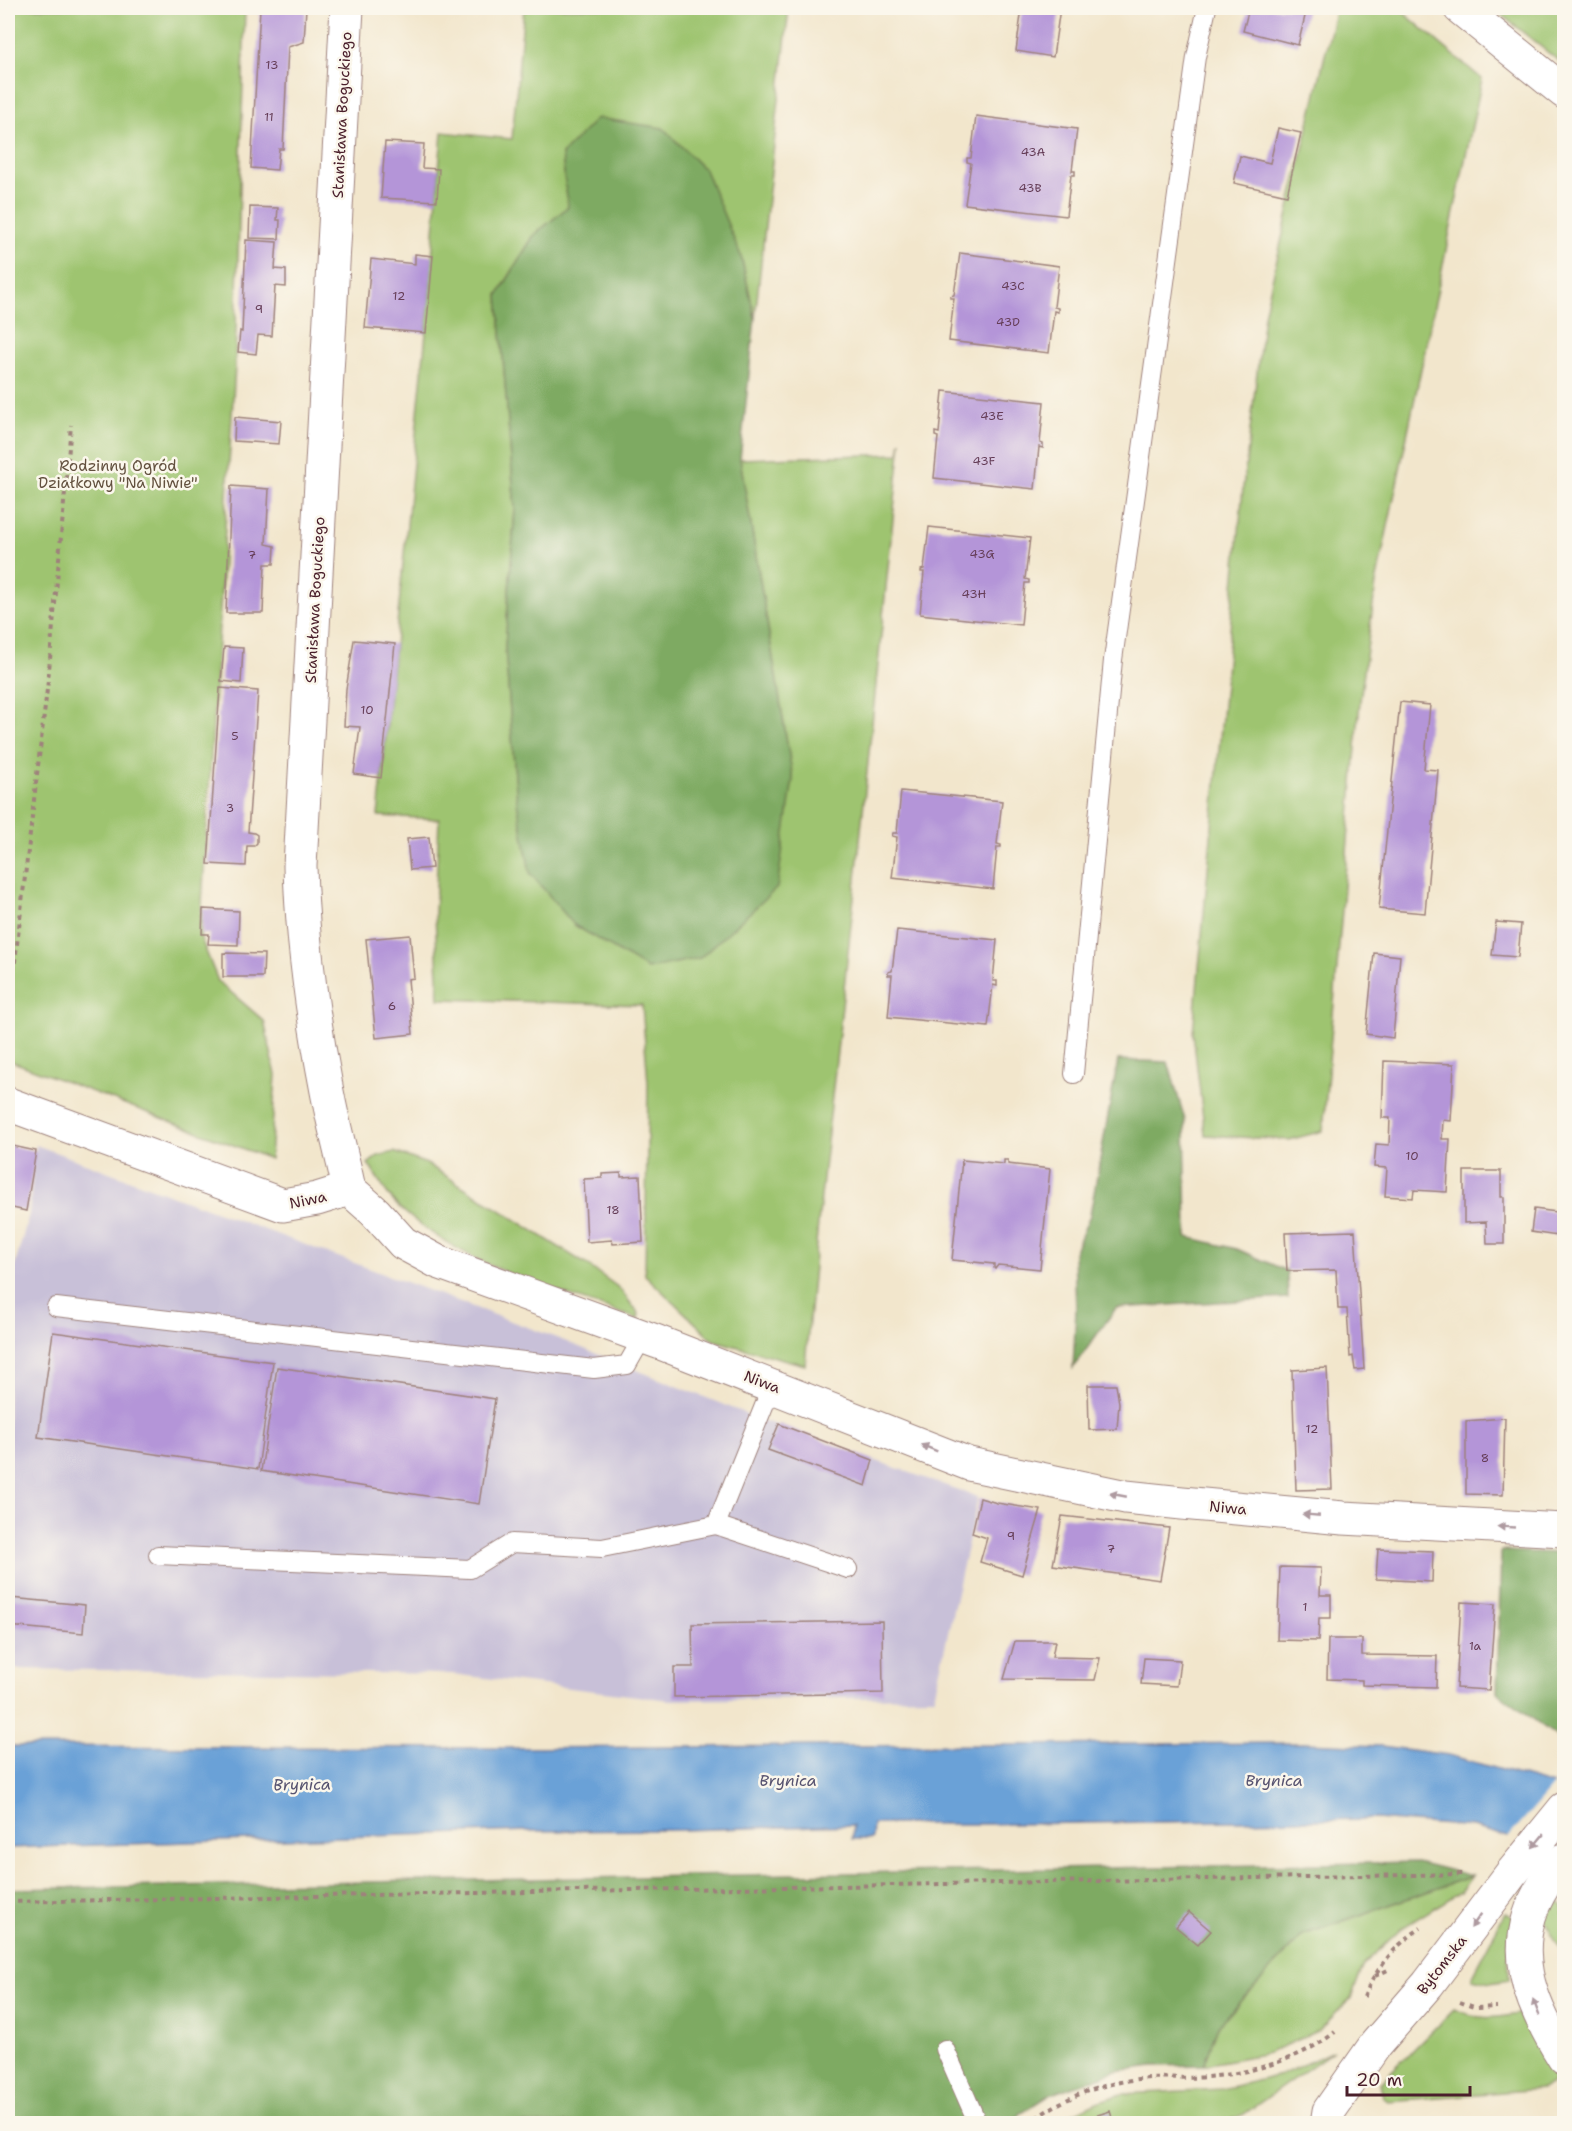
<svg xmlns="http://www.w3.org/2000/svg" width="1572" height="2131" font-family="'Shantell Sans',sans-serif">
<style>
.industrial{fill:#c8c0d8}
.green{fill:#9ec46f;stroke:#74724d;stroke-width:1.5}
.forest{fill:#7eaa62;stroke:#646446;stroke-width:1.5}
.water{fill:#6aa1d7;stroke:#5a6081;stroke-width:1.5}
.pier{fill:#f2e6cc}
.building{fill:#b495d8}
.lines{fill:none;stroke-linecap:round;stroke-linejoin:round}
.lane-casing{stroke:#9e827c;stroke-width:20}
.street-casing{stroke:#9e827c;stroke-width:35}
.path{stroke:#9e827c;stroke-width:4;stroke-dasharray:4.5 4.5;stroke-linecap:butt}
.lane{stroke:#fff;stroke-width:18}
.street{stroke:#fff;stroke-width:33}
.oneway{fill:#ae9aa0}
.labels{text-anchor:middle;stroke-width:5;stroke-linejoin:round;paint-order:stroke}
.number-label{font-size:12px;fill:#643c56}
.street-label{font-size:15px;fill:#4a1f2b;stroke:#fbf7ec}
.park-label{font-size:15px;fill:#63513f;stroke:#fbf7ec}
.water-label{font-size:16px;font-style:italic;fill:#575370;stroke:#fbf7ec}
</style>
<rect width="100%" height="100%" fill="#fbf7ec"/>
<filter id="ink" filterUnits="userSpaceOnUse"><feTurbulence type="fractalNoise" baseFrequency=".0167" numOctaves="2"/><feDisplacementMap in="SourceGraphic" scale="12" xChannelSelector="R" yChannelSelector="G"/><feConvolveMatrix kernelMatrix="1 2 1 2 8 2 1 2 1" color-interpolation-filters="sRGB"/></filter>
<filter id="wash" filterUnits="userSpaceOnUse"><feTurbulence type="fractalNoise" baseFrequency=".008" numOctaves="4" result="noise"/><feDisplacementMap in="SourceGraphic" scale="24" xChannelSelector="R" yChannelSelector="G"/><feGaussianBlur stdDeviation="1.35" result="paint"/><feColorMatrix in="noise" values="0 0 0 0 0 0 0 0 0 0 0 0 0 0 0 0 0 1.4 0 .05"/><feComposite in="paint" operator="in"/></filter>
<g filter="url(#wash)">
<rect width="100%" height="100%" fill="#f2e6cc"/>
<polygon class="industrial" points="36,1145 562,1340 759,1419 978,1497 934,1697 671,1700 451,1674 8,1669 8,1304 12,1276 29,1214"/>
<g class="green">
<polygon points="8,8 245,8 235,366 200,936 218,981 264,1021 276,1075 270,1159 8,1060"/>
<polygon points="524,8 789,8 755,318 741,256 562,154 568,207 534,235 498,295 515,509 505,647 517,802 793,779 740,459 899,454 901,441 856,879 817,1233 805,1365 713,1340 645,1275 648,1083 642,1005 439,999 435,913 439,819 378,816 426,333 442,132 512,139"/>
<polygon points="1336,8 1398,8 1482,79 1376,583 1360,701 1323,1131 1289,1140 1205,1135 1193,1033 1243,488 1264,315"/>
<polygon points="1493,8 1564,8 1564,65 1561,63"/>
<path d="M 394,1152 L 427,1164 L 586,1264 L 619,1288 L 639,1314 L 638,1319 C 557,1290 467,1268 401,1209 C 388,1198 378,1178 368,1164 L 378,1156 Z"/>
<polygon points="1472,1876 1460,1892 1402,1928 1364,1964 1351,1998 1319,2030 1268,2053 1204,2065 1218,2026 1303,1935"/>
<polygon points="1551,1890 1564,1908 1564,1943 1560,1948 1543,1918"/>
<polygon points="1505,1913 1515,1918 1508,1941 1509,1980 1490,1983 1472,1979 1472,1976"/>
<path d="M 1454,2009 C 1480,2020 1491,2019 1518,2014 L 1557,2068 L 1552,2084 L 1541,2089 L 1388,2101 L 1383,2097 L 1380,2083 Z"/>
<polygon points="1333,2051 1244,2114 1224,2123 1051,2124 1097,2102 1122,2094 1222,2089 1281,2075"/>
</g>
<g class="forest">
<polygon points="597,118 663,128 705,170 741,256 755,318 740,459 793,779 777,888 700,958 647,969 574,925 530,873 517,802 505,647 515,509 498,295 534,235 568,207 562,154"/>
<polygon points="1118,1060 1168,1062 1185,1120 1187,1237 1237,1249 1287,1271 1288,1298 1116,1308 1073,1368 1076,1309 1074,1253 1090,1215"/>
<polygon points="1501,1551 1564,1553 1564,1742 1497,1692"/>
<polygon points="1417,1862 1472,1876 1303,1935 1218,2026 1204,2065 1154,2066 1115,2071 1050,2095 1020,2114 1013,2124 8,2123 8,1889"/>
</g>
<polygon class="water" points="1305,1743 1381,1746 1449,1755 1564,1788 1564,1853 1473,1827 1376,1819 1009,1824 873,1824 872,1839 852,1839 853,1825 683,1830 528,1831 8,1848 8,1746 500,1748"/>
<polygon class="pier" points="1556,1782 1564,1785 1564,1856 1507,1839"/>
<g id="blocks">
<g class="building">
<polygon points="260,8 306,8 304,42 288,47 283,149 279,149 277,170 251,168"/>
<polygon points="1022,8 1060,8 1053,57 1016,51"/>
<polygon points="1249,8 1307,8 1298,45 1243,31"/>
<polygon points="976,116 1077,129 1072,171 1075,171 1075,175 1071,175 1066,216 965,204 971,163 967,162 967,158 971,158"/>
<polygon points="1278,128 1301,133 1287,195 1234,183 1240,156 1270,163"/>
<polygon points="385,142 424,144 422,168 439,169 437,201 381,198"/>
<polygon points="250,207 278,208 277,220 280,220 279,239 249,238"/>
<polygon points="246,240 277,242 275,269 286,270 286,287 275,286 272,336 258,335 256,354 238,352 240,331 242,332"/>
<polygon points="960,253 1059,266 1054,307 1058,308 1058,312 1054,311 1049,353 949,341 954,298 950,298 950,296 954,295"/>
<polygon points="415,254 433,256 426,333 365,328 371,259 415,264"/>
<polygon points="943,391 1044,402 1040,443 1043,444 1043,448 1039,447 1035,489 934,478 938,437 935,436 935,432 939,433"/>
<polygon points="235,417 281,421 279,444 234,441"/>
<polygon points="231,486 269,489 266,544 275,546 274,564 265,564 263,613 226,613"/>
<polygon points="929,527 1030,538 1025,579 1029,580 1029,583 1025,583 1021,625 920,614 924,572 921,572 921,570 924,569"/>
<polygon points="354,640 395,644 381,778 354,774 360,727 344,726 346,689"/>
<polygon points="224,647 243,648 241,683 221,681"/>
<polygon points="220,688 258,691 248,832 254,833 257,835 257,843 254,846 247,846 246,866 208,864"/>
<polygon points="1400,702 1430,705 1424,769 1438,770 1425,913 1379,909"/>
<polygon points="901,791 1002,801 997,844 1001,845 1001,847 997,847 993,889 892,878 897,837 892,836 893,833 897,833"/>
<polygon points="429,837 432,868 410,870 407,839"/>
<polygon points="203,909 239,911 238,945 208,944 209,934 202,934"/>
<polygon points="1496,922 1521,924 1518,957 1492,955"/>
<polygon points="897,930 997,940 993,981 997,981 997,986 993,985 988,1027 888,1017 892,975 888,975 888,972 892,971"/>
<polygon points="410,935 414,978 408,979 413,1034 376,1038 366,939"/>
<polygon points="223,953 264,954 263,977 223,977"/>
<polygon points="1374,953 1400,956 1393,1038 1366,1034"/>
<polygon points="1384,1061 1454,1064 1451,1121 1443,1120 1442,1139 1450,1139 1447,1192 1414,1190 1413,1198 1385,1196 1387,1168 1374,1167 1376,1144 1389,1145 1390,1118 1382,1118"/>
<polygon points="8,1145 36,1151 26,1211 8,1207"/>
<polygon points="962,1160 1004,1164 1004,1160 1008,1160 1008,1164 1050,1169 1040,1269 998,1265 995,1269 994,1268 994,1264 952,1260"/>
<polygon points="1464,1171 1501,1171 1501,1197 1504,1197 1504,1244 1487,1244 1486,1222 1464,1223"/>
<polygon points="621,1173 621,1177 640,1176 643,1242 613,1244 612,1240 587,1242 584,1179 602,1178 602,1174"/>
<polygon points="1534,1209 1564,1213 1564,1237 1531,1232"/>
<polygon points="1355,1231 1364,1369 1355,1370 1353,1356 1350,1357 1347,1309 1338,1309 1336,1270 1287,1271 1285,1233"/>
<polygon points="53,1332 273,1362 258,1469 38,1437"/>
<polygon points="277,1367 495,1399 479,1504 261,1471"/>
<polygon points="1327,1368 1332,1489 1296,1490 1292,1370"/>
<polygon points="1088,1385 1116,1385 1119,1403 1117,1429 1089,1430"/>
<polygon points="1505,1418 1503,1495 1466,1494 1466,1421"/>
<polygon points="779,1424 873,1460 866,1486 768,1450"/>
<polygon points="980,1498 997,1503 1041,1510 1022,1575 980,1562 987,1538 972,1533"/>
<polygon points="1062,1516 1169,1528 1160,1580 1053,1565"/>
<polygon points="1378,1549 1433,1551 1432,1582 1376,1579"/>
<polygon points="1280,1567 1321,1568 1320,1595 1331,1595 1331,1618 1319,1618 1318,1641 1277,1640"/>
<polygon points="10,1598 85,1605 83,1633 8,1626"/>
<polygon points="1461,1602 1495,1604 1489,1690 1456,1688"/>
<polygon points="882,1621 883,1693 674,1697 674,1667 693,1667 692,1624"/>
<polygon points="1328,1639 1362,1639 1362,1655 1437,1656 1436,1687 1362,1685 1362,1680 1327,1679"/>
<polygon points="1015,1641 1055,1641 1052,1657 1100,1658 1095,1680 1004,1679"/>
<polygon points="1144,1658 1180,1660 1177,1686 1141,1684"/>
<polygon points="1189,1912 1211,1931 1198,1945 1176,1927"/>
<polygon points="1110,2111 1114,2124 1086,2124 1085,2119"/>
</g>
</g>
</g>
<g filter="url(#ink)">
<use href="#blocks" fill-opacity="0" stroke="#9e827c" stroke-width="1.5"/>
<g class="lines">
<g class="lane-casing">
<g id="lane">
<polyline points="1074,1074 1113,660 1196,57 1207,8"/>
<polyline points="56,1307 594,1369 627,1365 643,1337"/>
<polyline points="716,1525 848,1569"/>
<polyline points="158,1555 470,1569 512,1543 602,1548 716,1525 772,1386"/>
<polyline points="945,2049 978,2124"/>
</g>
</g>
<g class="street-casing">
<g id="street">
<path d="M 347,8 L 300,866 C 302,940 312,1013 326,1086 C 332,1120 342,1155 349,1189"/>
<polyline points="1460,8 1564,92"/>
<polyline points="8,1104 283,1205 317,1199 349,1189"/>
<polyline points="349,1189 375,1212 403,1243 438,1262 658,1342 969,1464 1126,1497 1182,1503 1343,1518 1564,1530"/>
<path d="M 1564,1860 C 1558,1868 1549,1876 1544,1885 C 1505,1946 1530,2004 1564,2058"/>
<polyline points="1327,2124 1329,2111 1376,2044 1428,1984 1511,1874 1564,1809"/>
</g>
</g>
<g class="path">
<polyline points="8,998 14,970 48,681 71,425"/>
<polyline points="8,1902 1464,1874"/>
<polyline points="1375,1976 1390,1969"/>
<path d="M 1364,1997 C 1377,1967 1394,1946 1421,1928"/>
<polyline points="1460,2002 1476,2008 1497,2007"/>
<path d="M 1029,2124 C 1058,2099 1100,2084 1138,2079 C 1161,2076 1184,2079 1206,2077 C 1247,2074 1303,2059 1335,2032"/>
</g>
<use href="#lane" class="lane"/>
<use href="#street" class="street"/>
</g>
<defs><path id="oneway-solid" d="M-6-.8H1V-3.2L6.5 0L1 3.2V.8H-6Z" transform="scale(1.5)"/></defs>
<g class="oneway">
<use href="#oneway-solid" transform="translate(929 1448) rotate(-158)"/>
<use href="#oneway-solid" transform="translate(1118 1495) rotate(-169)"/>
<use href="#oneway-solid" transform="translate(1311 1515) rotate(-175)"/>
<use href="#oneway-solid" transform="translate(1506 1527) rotate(-177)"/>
<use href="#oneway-solid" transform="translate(1538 1841) rotate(130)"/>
<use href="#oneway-solid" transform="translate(1476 1921) rotate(126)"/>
<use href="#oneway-solid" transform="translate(1536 2007) rotate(-111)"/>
</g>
</g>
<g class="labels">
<g class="number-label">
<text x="272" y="69">13</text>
<text x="269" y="121">11</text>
<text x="1033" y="156">43A</text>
<text x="1030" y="192">43B</text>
<text x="1013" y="290">43C</text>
<text x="399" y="300">12</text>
<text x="259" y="313">9</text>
<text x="1008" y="326">43D</text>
<text x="992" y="420">43E</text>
<text x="984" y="465">43F</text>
<text x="982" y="558">43G</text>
<text x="252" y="559">7</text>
<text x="974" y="598">43H</text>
<text x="367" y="714">10</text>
<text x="235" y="740">5</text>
<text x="230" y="812">3</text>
<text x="392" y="1010">6</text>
<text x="1412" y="1160">10</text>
<text x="613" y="1214">18</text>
<text x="1312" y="1433">12</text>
<text x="1485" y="1462">8</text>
<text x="1011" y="1540">9</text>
<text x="1111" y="1553">7</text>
<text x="1305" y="1611">1</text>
<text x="1475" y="1650">1a</text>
</g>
<g class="street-label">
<text transform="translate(342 115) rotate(-87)" y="5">Stanisława Boguckiego</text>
<text transform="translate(315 600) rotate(-87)" y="5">Stanisława Boguckiego</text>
<text transform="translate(308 1200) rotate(-12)" y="5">Niwa</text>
<text transform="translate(762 1382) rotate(21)" y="5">Niwa</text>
<text transform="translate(1228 1508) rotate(5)" y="5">Niwa</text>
<text transform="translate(1442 1965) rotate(-52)" y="5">Bytomska</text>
</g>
<g class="park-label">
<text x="118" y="471">Rodzinny Ogród<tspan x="118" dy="17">Działkowy "Na Niwie"</tspan></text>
</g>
<g class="water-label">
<text x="788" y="1786">Brynica</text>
<text x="1274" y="1786">Brynica</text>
<text transform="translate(302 1784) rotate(-1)" y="6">Brynica</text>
</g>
</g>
<rect width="1572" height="2131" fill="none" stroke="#fbf7ec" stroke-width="30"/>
<path d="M1347 2086v9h123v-9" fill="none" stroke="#4a1f2b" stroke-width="3"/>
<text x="1356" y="2086" font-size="18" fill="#4a1f2b" stroke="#fbf7ec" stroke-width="4.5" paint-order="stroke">20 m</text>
</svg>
